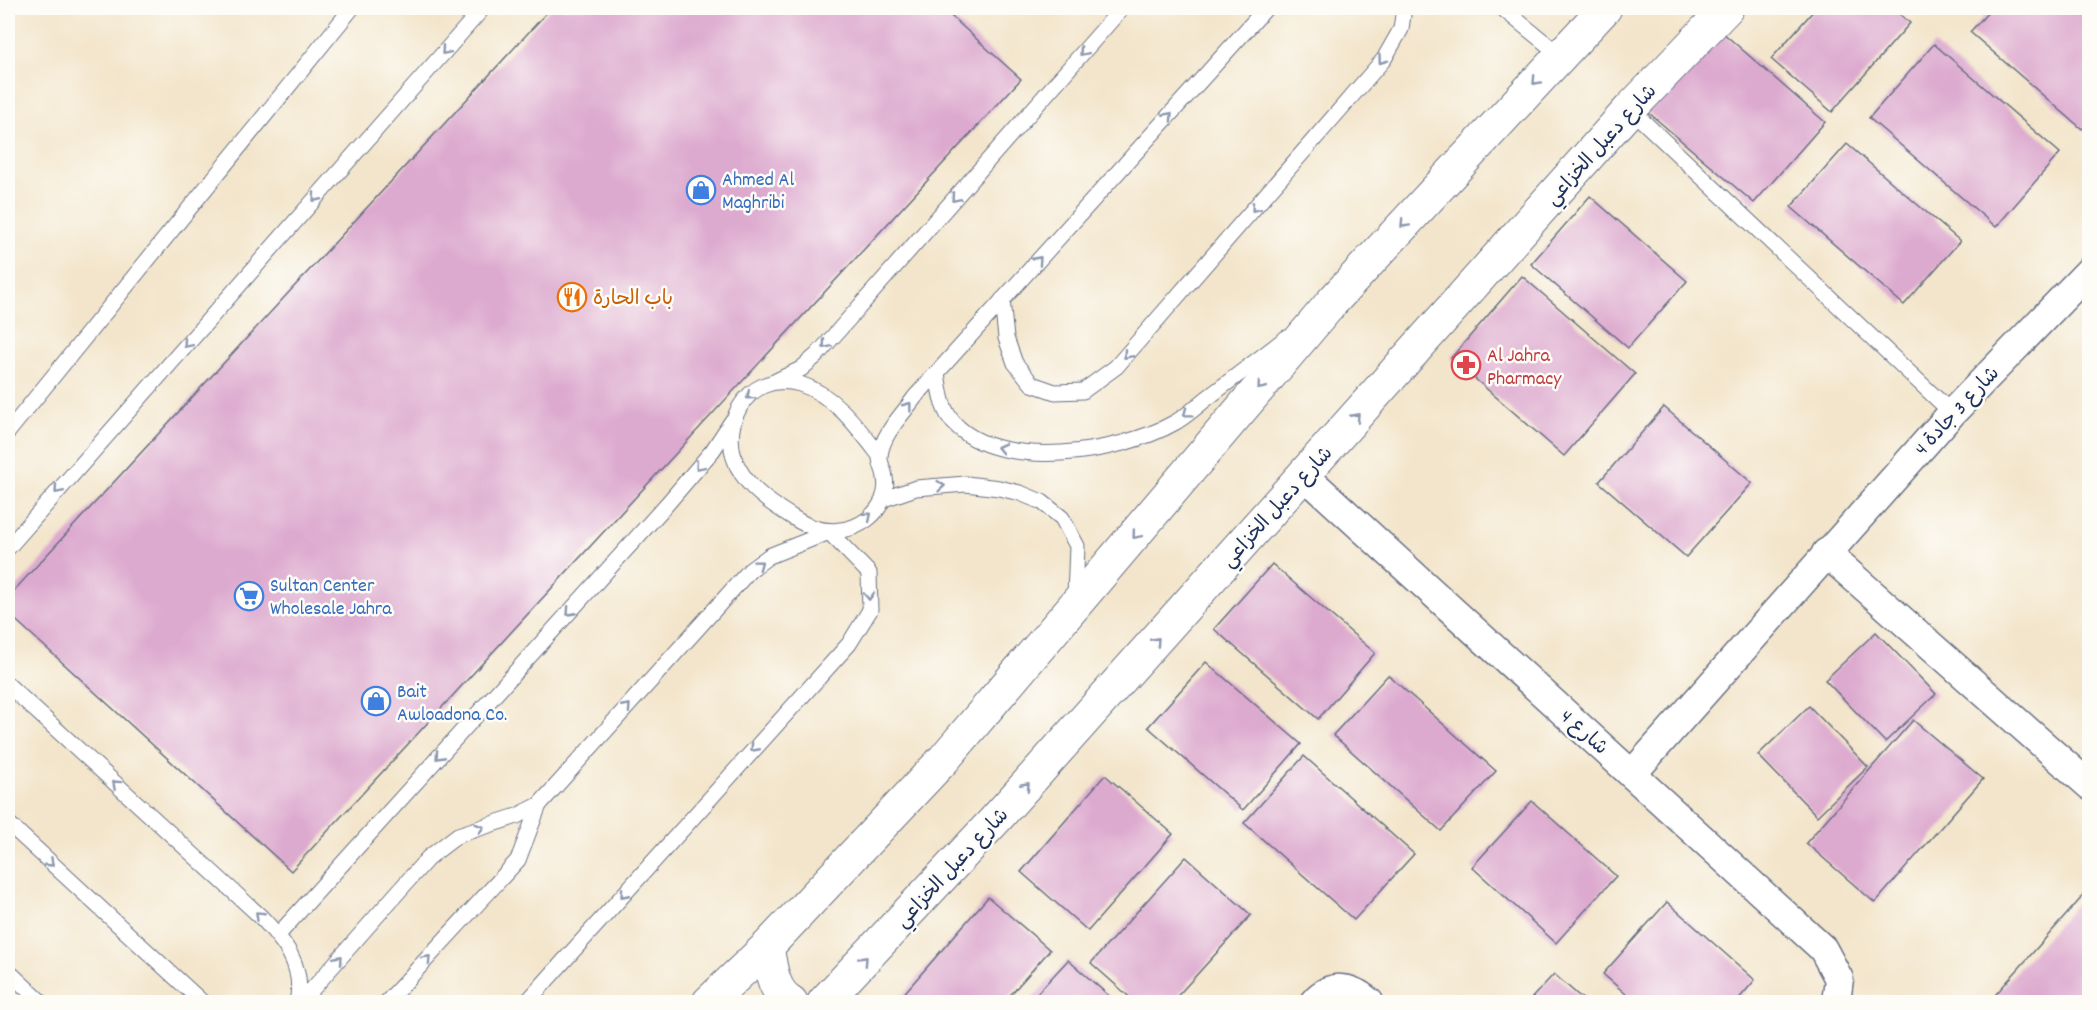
<svg xmlns="http://www.w3.org/2000/svg" width="2097" height="1010" font-family="Dekko,'Playpen Sans Arabic',sans-serif">
<style>
.building{fill:#ddaacf}
.lines{fill:none;stroke-linecap:round;stroke-linejoin:round}
.lane-casing{stroke:#676f84;stroke-width:17}
.street-casing{stroke:#676f84;stroke-width:31}
.secondary-casing{stroke:#676f84;stroke-width:35}
.lane{stroke:#fff;stroke-width:15}
.street{stroke:#fff;stroke-width:28}
.secondary{stroke:#fff;stroke-width:33}
.oneway{stroke:#8d97ae}
.labels{text-anchor:middle;stroke-width:5;stroke-linejoin:round;paint-order:stroke}
.street-label{font-size:20px;fill:#1b2f5e;stroke:#fdfcf7}
.shop-label{font-size:20px;fill:#366cbe;stroke:#fdfcf7;text-anchor:start}
.food-label{font-size:20px;fill:#c56008;stroke:#fdfcf7;text-anchor:start}
.health-label{font-size:20px;fill:#be3a42;stroke:#fdfcf7;text-anchor:start}
</style>
<rect width="100%" height="100%" fill="#fdfcf7"/>
<filter id="ink" filterUnits="userSpaceOnUse"><feTurbulence type="fractalNoise" baseFrequency=".0167" numOctaves="2"/><feDisplacementMap in="SourceGraphic" scale="12" xChannelSelector="R" yChannelSelector="G"/><feConvolveMatrix kernelMatrix="1 2 1 2 8 2 1 2 1" color-interpolation-filters="sRGB"/></filter>
<filter id="wash" filterUnits="userSpaceOnUse"><feTurbulence type="fractalNoise" baseFrequency=".008" numOctaves="4" result="noise"/><feDisplacementMap in="SourceGraphic" scale="24" xChannelSelector="R" yChannelSelector="G"/><feGaussianBlur stdDeviation="1.35" result="paint"/><feColorMatrix in="noise" values="0 0 0 0 0 0 0 0 0 0 0 0 0 0 0 0 0 1.4 0 .05"/><feComposite in="paint" operator="in"/></filter>
<g filter="url(#wash)">
<rect width="100%" height="100%" fill="#f3e5cb"/>
<g id="blocks">
<g class="building">
<polygon points="551,8 942,8 1021,79 291,871 8,613 8,597"/>
<polygon points="1816,8 1892,8 1910,23 1832,112 1771,59"/>
<polygon points="1992,8 2090,8 2090,121 2082,129 1970,32"/>
<polygon points="1714,25 1825,122 1754,203 1642,107"/>
<polygon points="1934,44 2060,153 1996,227 1869,118"/>
<polygon points="1847,144 1960,241 1904,305 1791,207"/>
<polygon points="1590,196 1687,281 1628,348 1531,264"/>
<polygon points="1522,276 1635,374 1564,456 1451,358"/>
<polygon points="1664,407 1752,483 1686,557 1599,482"/>
<polygon points="1272,564 1375,653 1318,719 1214,629"/>
<polygon points="1876,632 1936,694 1885,742 1825,680"/>
<polygon points="1206,662 1301,744 1243,810 1148,727"/>
<polygon points="1388,675 1496,771 1441,831 1333,735"/>
<polygon points="1809,706 1868,767 1817,816 1758,755"/>
<polygon points="1913,720 1983,779 1875,903 1806,843"/>
<polygon points="1304,756 1414,854 1354,920 1244,823"/>
<polygon points="1105,775 1173,834 1088,931 1021,872"/>
<polygon points="1532,801 1616,876 1556,943 1472,867"/>
<polygon points="1186,857 1251,915 1172,1002 1135,1002 1091,963"/>
<polygon points="2083,896 2090,902 2090,1002 1989,1002"/>
<polygon points="988,897 1050,950 1004,1002 907,1002 901,997"/>
<polygon points="1667,902 1755,980 1736,1002 1635,1002 1603,974"/>
<polygon points="1068,960 1116,1002 1029,1002"/>
<polygon points="1554,974 1586,1002 1528,1002"/>
</g>
</g>
</g>
<g filter="url(#ink)">
<use href="#blocks" fill-opacity="0" stroke="#676f84" stroke-width="1.5"/>
<g class="lines">
<g class="lane-casing">
<g id="lane">
<polyline points="1502,8 1560,55"/>
<polyline points="1630,109 1952,413"/>
<polyline points="1002,300 1006,338 1015,363 1032,384 1055,392 1083,391 1116,367 1384,59 1401,29 1404,8"/>
<path d="M 937,373 C 940,391 941,409 954,423 C 1000,473 1121,453 1174,423 C 1187,416 1198,405 1210,396 C 1236,376 1261,357 1286,338"/>
<polyline points="776,381 801,369 817,355 1122,8"/>
<polyline points="8,432 352,8"/>
<path d="M 880,456 C 859,429 835,395 800,384 C 746,368 713,431 742,474 C 755,494 778,508 797,520 C 820,534 848,535 869,518 C 881,508 888,493 885,478 C 885,471 879,463 880,456 C 882,434 903,414 915,397 L 1266,8"/>
<polyline points="884,499 916,488 966,484 999,488 1020,493 1042,502 1062,518 1077,546 1075,596"/>
<polyline points="8,548 483,8"/>
<path d="M 8,685 L 260,916 C 284,941 305,966 297,1002"/>
<polyline points="8,823 202,1002"/>
<polyline points="278,935 667,504 713,450 732,421"/>
<polyline points="8,971 41,1002"/>
<polyline points="301,1002 428,858 458,835 517,816 539,805 750,570 769,556 829,532 869,573 870,610 849,644 527,1002"/>
<polyline points="387,1002 518,860 539,805"/>
</g>
</g>
<g class="street-casing">
<g id="street">
<polyline points="1304,475 1823,949 1839,979 1836,1002"/>
<polyline points="1826,553 2090,786"/>
<polyline points="1632,774 1952,413 2090,270"/>
<path d="M 1314,1002 C 1331,983 1351,986 1369,1002"/>
</g>
</g>
<g class="secondary-casing">
<g id="secondary">
<path d="M 767,947 C 771,967 772,991 791,1002"/>
<polyline points="709,1002 767,947 944,759 1333,301 1605,8"/>
<polyline points="824,1002 995,820 1630,109 1727,8"/>
</g>
</g>
<use href="#lane" class="lane"/>
<use href="#street" class="street"/>
<use href="#secondary" class="secondary"/>
</g>
<defs><path id="oneway-chevron" d="M-2-3.5L2.5 0L-2 3.5" fill="none" stroke-width="1.6" stroke-linecap="round" stroke-linejoin="round" transform="scale(1.5)"/></defs>
<g class="oneway">
<use href="#oneway-chevron" transform="translate(445 51) rotate(131)"/>
<use href="#oneway-chevron" transform="translate(1083 52) rotate(131)"/>
<use href="#oneway-chevron" transform="translate(1382 60) rotate(126)"/>
<use href="#oneway-chevron" transform="translate(1536 81) rotate(133)"/>
<use href="#oneway-chevron" transform="translate(1169 116) rotate(-48)"/>
<use href="#oneway-chevron" transform="translate(316 198) rotate(131)"/>
<use href="#oneway-chevron" transform="translate(955 198) rotate(131)"/>
<use href="#oneway-chevron" transform="translate(1255 208) rotate(131)"/>
<use href="#oneway-chevron" transform="translate(1404 224) rotate(133)"/>
<use href="#oneway-chevron" transform="translate(1038 260) rotate(-48)"/>
<use href="#oneway-chevron" transform="translate(187 344) rotate(131)"/>
<use href="#oneway-chevron" transform="translate(826 345) rotate(131)"/>
<use href="#oneway-chevron" transform="translate(1127 355) rotate(131)"/>
<use href="#oneway-chevron" transform="translate(1261 386) rotate(130)"/>
<use href="#oneway-chevron" transform="translate(750 396) rotate(140)"/>
<use href="#oneway-chevron" transform="translate(908 406) rotate(-53)"/>
<use href="#oneway-chevron" transform="translate(1187 413) rotate(143)"/>
<use href="#oneway-chevron" transform="translate(1356 417) rotate(-48)"/>
<use href="#oneway-chevron" transform="translate(1001 448) rotate(-167)"/>
<use href="#oneway-chevron" transform="translate(699 466) rotate(130)"/>
<use href="#oneway-chevron" transform="translate(941 486) rotate(-5)"/>
<use href="#oneway-chevron" transform="translate(58 490) rotate(131)"/>
<use href="#oneway-chevron" transform="translate(868 516) rotate(-40)"/>
<use href="#oneway-chevron" transform="translate(1136 535) rotate(130)"/>
<use href="#oneway-chevron" transform="translate(759 564) rotate(-37)"/>
<use href="#oneway-chevron" transform="translate(869 596) rotate(88)"/>
<use href="#oneway-chevron" transform="translate(570 612) rotate(132)"/>
<use href="#oneway-chevron" transform="translate(1156 641) rotate(-48)"/>
<use href="#oneway-chevron" transform="translate(627 707) rotate(-48)"/>
<use href="#oneway-chevron" transform="translate(754 748) rotate(132)"/>
<use href="#oneway-chevron" transform="translate(439 756) rotate(132)"/>
<use href="#oneway-chevron" transform="translate(116 784) rotate(-138)"/>
<use href="#oneway-chevron" transform="translate(1026 786) rotate(-48)"/>
<use href="#oneway-chevron" transform="translate(480 828) rotate(-18)"/>
<use href="#oneway-chevron" transform="translate(50 863) rotate(43)"/>
<use href="#oneway-chevron" transform="translate(624 894) rotate(132)"/>
<use href="#oneway-chevron" transform="translate(259 915) rotate(-136)"/>
<use href="#oneway-chevron" transform="translate(339 959) rotate(-49)"/>
<use href="#oneway-chevron" transform="translate(427 959) rotate(-47)"/>
<use href="#oneway-chevron" transform="translate(864 960) rotate(-47)"/>
</g>
</g>
<defs>
<g id="shop-ring" transform="scale(1.5)"><circle r="9.5" fill="#fdfcf7" stroke="#3f7fe0" stroke-width="1.5"/><path d="M-5-2.5h2.3a2.7 3.5 0 0 1 5.4 0H5L5.5 6h-11ZM-1.5-2.5h3a1.5 2.3 0 0 0-3 0Z" fill="#3f7fe0"/></g>
<g id="restaurant-ring" transform="scale(1.5)"><circle r="9.5" fill="#fdfcf7" stroke="#e8710a" stroke-width="1.5"/><path d="M-5-6h1v4h1v-4h1v4h1v-4h1v5L-1.5 .5V6h-2V.5L-5-1ZM5-6V6H3V1.5H1.5Q1.5-4 5-6Z" fill="#e8710a"/></g>
<g id="pharmacy-ring" transform="scale(1.5)"><circle r="9.5" fill="#fdfcf7" stroke="#e0444e" stroke-width="1.5"/><path d="M-2-6h4v4h4v4h-4v4h-4v-4h-4v-4h4Z" fill="#e0444e"/></g>
<g id="supermarket-ring" transform="scale(1.5)"><circle r="9.5" fill="#fdfcf7" stroke="#3f7fe0" stroke-width="1.5"/><path d="M-6-5.5h2.5l.6 2H6L4.5 2H-2.5L-4.4-4H-6ZM-1.5 3.2a1.3 1.3 0 1 0 .1 0ZM3 3.2a1.3 1.3 0 1 0 .1 0Z" fill="#3f7fe0"/></g>
</defs>
<g fill-rule="evenodd">
<use href="#shop-ring" x="701" y="190"/>
<use href="#restaurant-ring" x="572" y="297"/>
<use href="#pharmacy-ring" x="1466" y="365"/>
<use href="#supermarket-ring" x="249" y="596"/>
<use href="#shop-ring" x="376" y="701"/>
</g>
<g class="labels">
<g class="street-label">
<text transform="translate(1600 144) rotate(-48)" y="7">شارع دعبل الخزاعي</text>
<text transform="translate(1956 410) rotate(-47)" y="7">شارع 3 جادة 4</text>
<text transform="translate(1276 506) rotate(-48)" y="7">شارع دعبل الخزاعي</text>
<text transform="translate(1585 731) rotate(42)" y="7">شارع 4</text>
<text transform="translate(951 867) rotate(-47)" y="7">شارع دعبل الخزاعي</text>
</g>
<g class="shop-label">
<text x="722" y="185">Ahmed Al<tspan x="722" dy="23">Maghribi</tspan></text>
<text x="270" y="591">Sultan Center<tspan x="270" dy="23">Wholesale Jahra</tspan></text>
<text x="397" y="697">Bait<tspan x="397" dy="23">Awloadona Co.</tspan></text>
</g>
<g class="food-label">
<text x="593" y="304">باب الحارة</text>
</g>
<g class="health-label">
<text x="1487" y="361">Al Jahra<tspan x="1487" dy="23">Pharmacy</tspan></text>
</g>
</g>
<rect width="2097" height="1010" fill="none" stroke="#fdfcf7" stroke-width="30"/>
</svg>
